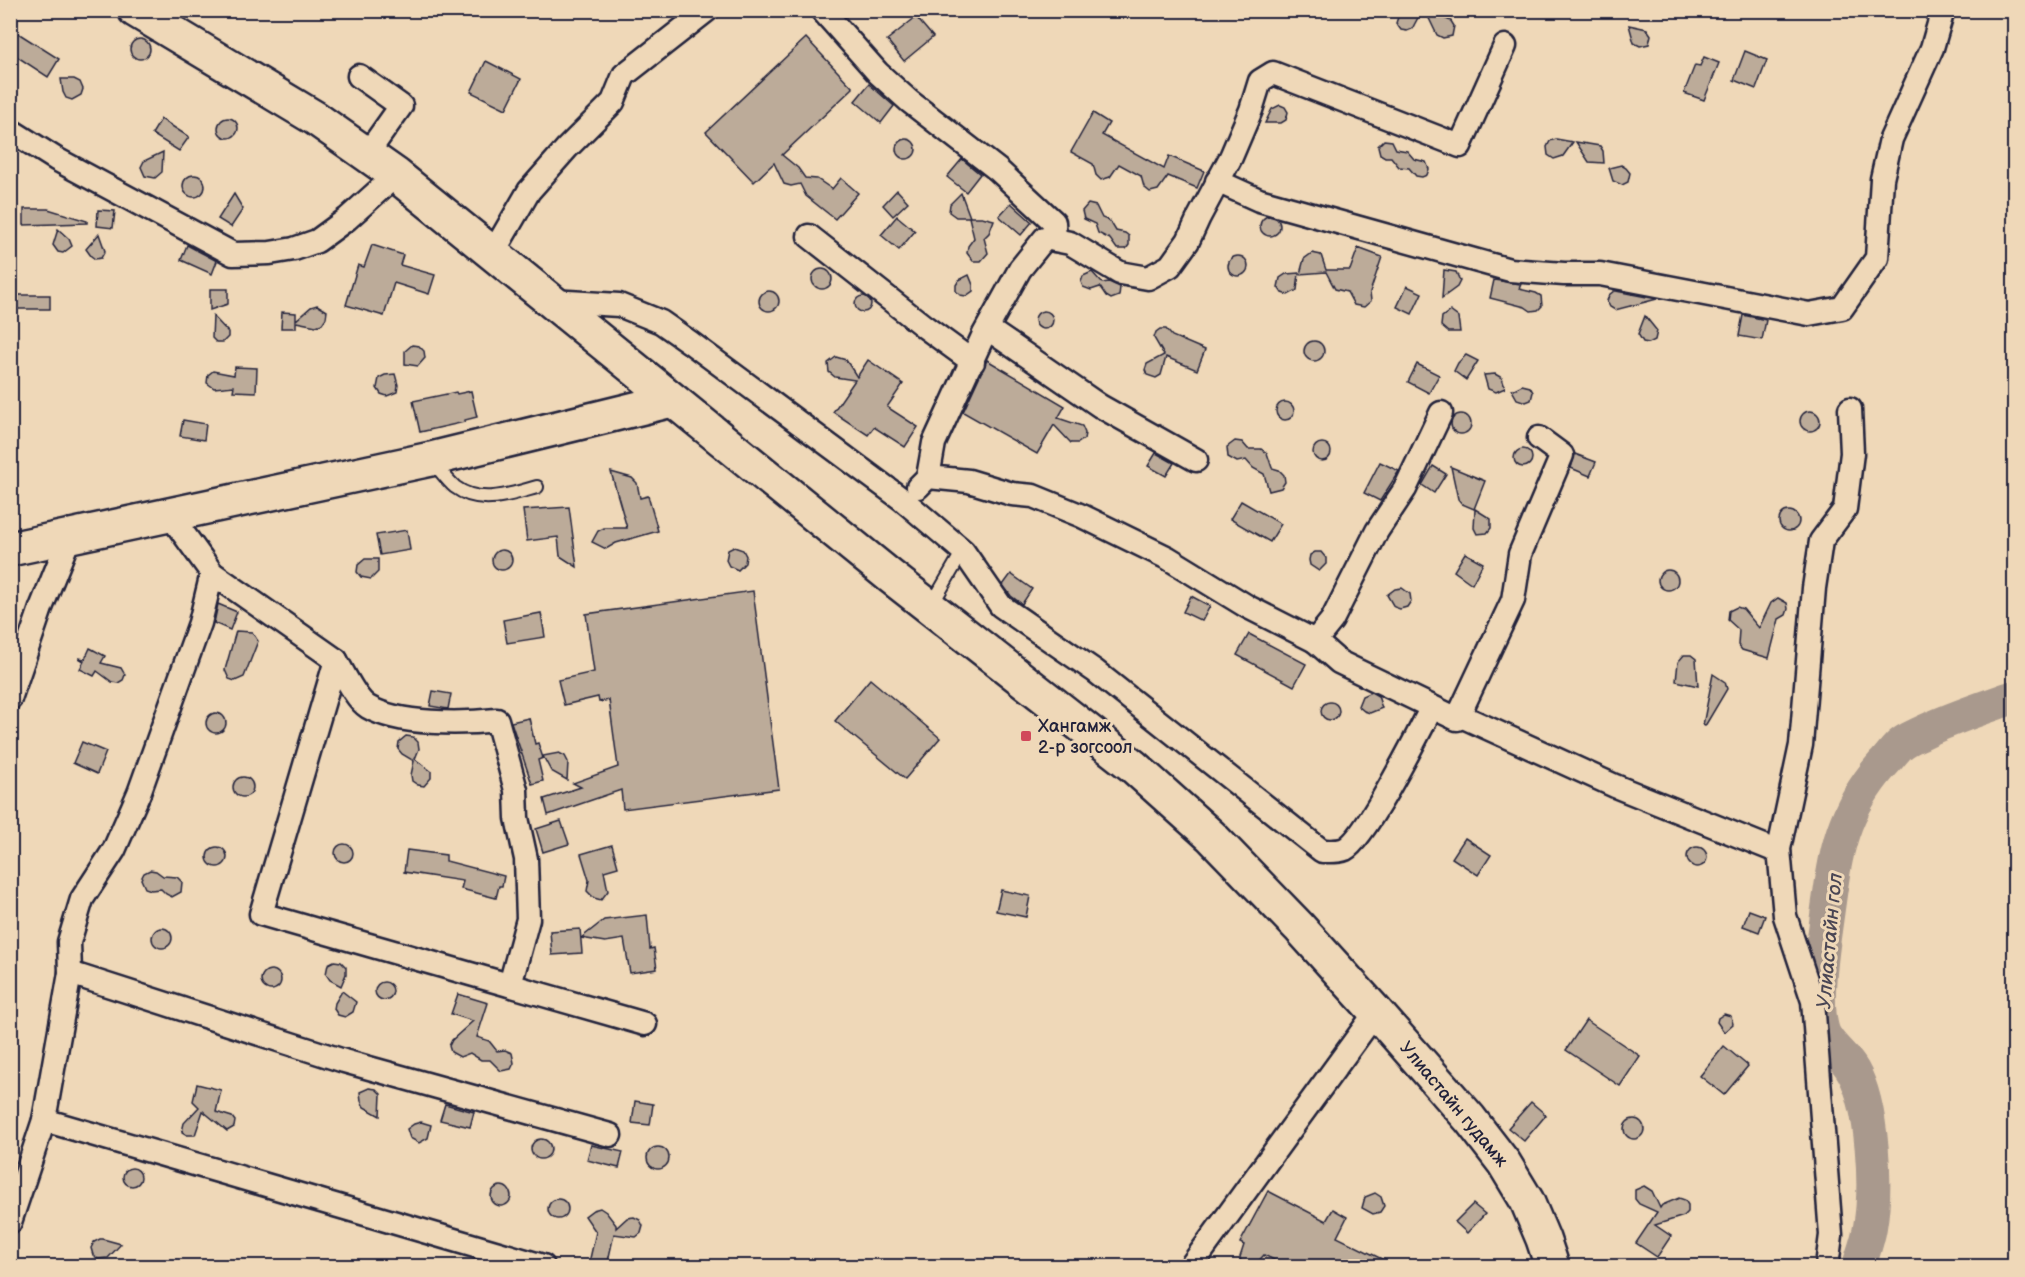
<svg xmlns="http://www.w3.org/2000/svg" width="2025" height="1277" font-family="'Balsamiq Sans',sans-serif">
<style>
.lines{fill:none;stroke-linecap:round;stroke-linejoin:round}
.river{stroke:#a9998d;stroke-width:34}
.building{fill:#bcab99;stroke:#22223b;stroke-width:1.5}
.lane-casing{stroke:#22223b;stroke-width:16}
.street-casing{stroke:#22223b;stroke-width:27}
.secondary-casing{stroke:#22223b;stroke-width:38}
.lane{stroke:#efd8b8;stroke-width:12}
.street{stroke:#efd8b8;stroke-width:22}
.secondary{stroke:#efd8b8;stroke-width:33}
.poi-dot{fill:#d1495b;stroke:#efd8b8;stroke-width:2}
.labels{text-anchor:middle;stroke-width:6;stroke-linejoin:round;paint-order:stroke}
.poi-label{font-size:18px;fill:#22223b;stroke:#efd8b8;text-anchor:start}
.street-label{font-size:18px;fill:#22223b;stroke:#efd8b8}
.water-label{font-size:20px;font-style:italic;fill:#4a4654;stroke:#efd8b8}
</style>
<rect width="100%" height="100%" fill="#efd8b8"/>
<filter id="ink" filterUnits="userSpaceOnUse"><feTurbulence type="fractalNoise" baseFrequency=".0167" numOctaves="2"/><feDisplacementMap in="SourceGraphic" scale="12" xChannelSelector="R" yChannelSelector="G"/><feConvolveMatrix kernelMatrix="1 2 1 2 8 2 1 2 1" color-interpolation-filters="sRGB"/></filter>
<g filter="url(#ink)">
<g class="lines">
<path class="river" d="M 1859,1266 C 1863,1253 1868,1240 1870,1227 C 1877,1188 1873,1106 1853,1071 C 1845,1056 1829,1047 1823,1032 C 1814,1004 1822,952 1826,923 C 1835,859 1838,815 1883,764 C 1889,758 1895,749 1901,744 C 1907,739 1915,736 1921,733 C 1951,718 1983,708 2014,697"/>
</g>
<g class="building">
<polygon points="1405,10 1422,10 1412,29 1407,31 1401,30 1396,23 1398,17"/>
<polygon points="1425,10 1451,21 1454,26 1452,36 1443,38 1437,35"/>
<polygon points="916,17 933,37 904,61 887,40"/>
<polygon points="1629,25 1647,29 1651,35 1649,44 1640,46 1634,43"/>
<polygon points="10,28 59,59 48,77 10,52"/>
<polygon points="806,38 853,88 782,155 798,168 805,178 817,179 832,189 841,178 858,193 835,219 806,196 800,184 791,186 784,184 774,163 754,182 706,132"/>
<circle cx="140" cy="49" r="10"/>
<polygon points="1745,51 1767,60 1756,89 1734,80"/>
<polygon points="1704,57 1719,63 1704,100 1684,93 1695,65 1700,66"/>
<polygon points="486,61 521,79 506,109 471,92"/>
<polygon points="61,79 74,79 80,82 83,89 81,95 72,100 66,98 63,92"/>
<polygon points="869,84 894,106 881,123 855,101"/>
<polygon points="1280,105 1285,107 1288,112 1286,120 1281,123 1265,123 1272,109"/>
<polygon points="1093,113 1109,123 1102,135 1164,169 1169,156 1204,171 1197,188 1168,176 1158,190 1150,192 1144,187 1141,176 1119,164 1110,177 1101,180 1096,175 1093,164 1071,152"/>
<circle cx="228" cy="128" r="10"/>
<polygon points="161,119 189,137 179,151 152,134"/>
<circle cx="906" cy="149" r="10"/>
<polygon points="1556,139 1573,142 1563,156 1554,159 1548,155 1547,147 1550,141"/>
<polygon points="1384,140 1392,141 1396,149 1407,151 1414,159 1426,162 1429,169 1427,175 1422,177 1416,176 1409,168 1399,167 1391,157 1385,157 1380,154 1378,146"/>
<polygon points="1576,142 1600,146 1603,151 1604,163 1589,162"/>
<polygon points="163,152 162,172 155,178 145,176 141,167 144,161"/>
<polygon points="962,159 980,174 966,192 947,177"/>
<polygon points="1621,165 1626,168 1630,173 1628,182 1622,185 1613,181 1609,168"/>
<circle cx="194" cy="186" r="11"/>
<polygon points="897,190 908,202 893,216 883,205"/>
<polygon points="961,193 970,217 982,217 994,220 989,233 984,238 988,253 981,261 973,261 967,253 968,246 974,238 969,217 956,217 949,212 950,204"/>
<polygon points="234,194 243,209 231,227 218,219"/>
<polygon points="1011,203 1032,222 1021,235 999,216"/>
<polygon points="1088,204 1096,206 1102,218 1110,221 1116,231 1125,233 1129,236 1129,245 1126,249 1117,249 1110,239 1098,233 1095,224 1084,219 1082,211"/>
<polygon points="24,209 48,209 87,221 87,223 24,225"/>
<polygon points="98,210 115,211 113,228 97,226"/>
<polygon points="897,216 915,231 899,250 881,235"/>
<circle cx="1270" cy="226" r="10"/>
<polygon points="58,229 69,239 72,246 63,253 58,252 53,245"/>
<polygon points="99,234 105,251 101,258 95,259 91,256 86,249"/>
<polygon points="187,245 217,261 212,274 181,260"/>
<polygon points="372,245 403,255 400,265 435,275 429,294 394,283 384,316 346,305 358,265 364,267"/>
<polygon points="1358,248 1382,257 1370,292 1371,301 1364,307 1354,305 1347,292 1335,289 1326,272 1300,274 1304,259 1312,253 1321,255 1326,270 1350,270"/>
<circle cx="1238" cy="266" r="10"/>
<circle cx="822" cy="279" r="10"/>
<polygon points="1444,270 1456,272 1460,281 1457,287 1442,298"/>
<polygon points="1092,272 1102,283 1109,282 1120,287 1119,296 1111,299 1106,296 1100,287 1091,290 1083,287 1081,282 1083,276"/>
<polygon points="1299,273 1297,290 1288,295 1282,293 1278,287 1280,278 1286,274"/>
<polygon points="969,275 973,285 973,291 966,296 960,295 956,291 956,285 959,280"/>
<polygon points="1494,280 1521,284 1519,289 1536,293 1541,296 1542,306 1538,310 1531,311 1525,307 1490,298"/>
<polygon points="1407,286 1422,293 1412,314 1397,307"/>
<polygon points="210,289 228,289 228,304 210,310"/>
<circle cx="769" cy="301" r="10"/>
<polygon points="1614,291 1616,291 1657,299 1615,310 1610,307 1607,301 1609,295"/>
<rect x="10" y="295" width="40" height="14"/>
<circle cx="863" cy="304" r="8"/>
<polygon points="317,305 327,311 326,318 322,324 316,326 296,322 296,328 281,328 282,312 296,313 296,320 311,307"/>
<polygon points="1450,311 1458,317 1460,332 1448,332 1441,326 1442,317"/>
<circle cx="1044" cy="320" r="9"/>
<polygon points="1743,315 1766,320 1762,340 1739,336"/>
<polygon points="213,316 228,332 228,337 223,342 216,342 212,338"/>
<polygon points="1645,316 1657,331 1655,340 1649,343 1643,342 1638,334"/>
<polygon points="1160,329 1166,329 1172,336 1205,350 1197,370 1166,357 1161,375 1156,378 1147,375 1145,370 1147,364 1164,355 1154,338 1156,332"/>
<circle cx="1314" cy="351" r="10"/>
<polygon points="412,345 419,346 424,351 425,358 418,366 405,364 405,351"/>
<polygon points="1466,355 1478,361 1466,380 1454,371 1458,363"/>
<polygon points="836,357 846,360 857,377 868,360 903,384 887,407 918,427 905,447 874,427 868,435 833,412 855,380 835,377 829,372 828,363"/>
<polygon points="987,360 1065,406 1058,418 1082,426 1085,433 1084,439 1078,443 1071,443 1054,425 1037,454 963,412"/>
<polygon points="1417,364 1439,375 1429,393 1408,382"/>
<polygon points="235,367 257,368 256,392 233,391 234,386 214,388 207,383 208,375 213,371 234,375"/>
<polygon points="395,374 398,385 397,392 387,396 381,394 377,388 379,378 385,375"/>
<polygon points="1495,374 1502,378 1505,388 1496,392 1488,389 1484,375"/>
<polygon points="1522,385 1530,387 1533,392 1531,400 1526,402 1517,399 1512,390"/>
<polygon points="471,391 477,417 465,420 465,422 420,432 413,401 456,392 457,394"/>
<circle cx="1285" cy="411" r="9"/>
<circle cx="1810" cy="421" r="10"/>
<circle cx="1461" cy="424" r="10"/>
<polygon points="183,420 206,424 204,440 180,436"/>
<polygon points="1235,441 1242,442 1248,449 1261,449 1267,453 1272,468 1279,470 1284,475 1285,482 1281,488 1269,491 1264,474 1253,468 1246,460 1237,462 1228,457 1227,447"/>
<circle cx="1322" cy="452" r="9"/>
<circle cx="1523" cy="458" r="9"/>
<polygon points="1156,453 1174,463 1166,476 1148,466"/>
<polygon points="1575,454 1596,462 1590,476 1571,468"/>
<polygon points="1380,462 1399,471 1380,501 1364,493"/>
<polygon points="1433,466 1446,474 1434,493 1422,485"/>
<polygon points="1451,467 1485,481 1474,509 1462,504 1458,499"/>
<polygon points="611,472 632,478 637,483 640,498 648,496 658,531 616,543 606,549 592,542 598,531 604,528 627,528"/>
<polygon points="1241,501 1281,524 1270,542 1230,519"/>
<polygon points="569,507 577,567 560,556 558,537 527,541 523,510"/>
<polygon points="1475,509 1491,519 1491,528 1487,533 1477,534 1474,528"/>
<circle cx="1789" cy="521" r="10"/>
<polygon points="407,530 410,550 380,555 376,535"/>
<polygon points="734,547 743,550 746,556 745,563 738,570 729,566 726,560 728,550"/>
<circle cx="502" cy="560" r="10"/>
<polygon points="1315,552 1321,552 1326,558 1326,564 1319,571 1310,565 1309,560 1310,555"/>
<polygon points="1465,553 1483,563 1472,584 1454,571"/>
<polygon points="365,559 378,559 378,572 371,579 361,577 357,572 358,565"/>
<circle cx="1668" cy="580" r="10"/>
<polygon points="1011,574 1032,589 1022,604 1011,596 1003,585"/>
<polygon points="1402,588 1410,594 1411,601 1407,607 1400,609 1394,607 1387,595 1395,589"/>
<polygon points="753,591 779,789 623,809 621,790 548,815 544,799 581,787 573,783 618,767 609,700 599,702 598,697 564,705 558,680 594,672 586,614"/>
<polygon points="1191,596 1210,606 1202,621 1183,612"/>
<polygon points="1778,598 1787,603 1788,609 1786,615 1779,619 1769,658 1742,650 1738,645 1739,630 1728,620 1729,611 1737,607 1743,609 1759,628 1771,603"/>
<polygon points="218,604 237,612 230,630 214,623"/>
<polygon points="541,613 545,637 507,643 503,620"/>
<polygon points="236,631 252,632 258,641 244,677 235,681 229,679 225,670"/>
<polygon points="1249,634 1306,664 1294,686 1237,655"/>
<polygon points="90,648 105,656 101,663 121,668 125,675 123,680 118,683 112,682 97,671 94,676 80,669 84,661 79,658 85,659"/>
<polygon points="1684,655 1691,655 1696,659 1698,686 1676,681 1678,662"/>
<polygon points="1713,674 1725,682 1727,689 1705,726 1703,725"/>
<polygon points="870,679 940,738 905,779 835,721"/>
<polygon points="433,691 451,694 448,709 430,706"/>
<polygon points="1371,692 1378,696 1382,708 1370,713 1364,711 1358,706 1362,696"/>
<circle cx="1330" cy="711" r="9"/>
<circle cx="216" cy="723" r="10"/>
<polygon points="529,718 535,744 538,743 543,758 538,760 543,781 532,784 511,722"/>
<polygon points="406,736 413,737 418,742 419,749 415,759 431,771 431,778 424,786 418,785 412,781 411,775 414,761 402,754 398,749 399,742"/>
<polygon points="82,742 106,752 97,774 73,763"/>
<polygon points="559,753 565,756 568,762 567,780 551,771 543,756"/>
<circle cx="243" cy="787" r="10"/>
<polygon points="561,821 569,844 543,852 536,829"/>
<polygon points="1465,838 1491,855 1478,875 1452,858"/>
<circle cx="344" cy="853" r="9"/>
<polygon points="612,845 618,867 604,871 608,891 601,900 594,898 587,891 589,880 581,854"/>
<circle cx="217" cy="857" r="10"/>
<circle cx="1697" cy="857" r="10"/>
<polygon points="407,850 446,855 446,861 504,876 502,886 499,886 496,898 461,889 463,881 404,872"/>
<polygon points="150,870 156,871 163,876 177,877 182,882 181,892 172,897 166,894 161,889 151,890 145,888 141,879 144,873"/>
<polygon points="1001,890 1030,896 1026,917 996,911"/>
<polygon points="1749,910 1765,916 1759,932 1743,926"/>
<polygon points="647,915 650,949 654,948 657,969 630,973 624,939 605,942 581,938 604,920"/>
<circle cx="162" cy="938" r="10"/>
<polygon points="580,929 582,953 552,955 550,931"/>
<polygon points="334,961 341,962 346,967 346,974 341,986 330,980 326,974 328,964"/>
<circle cx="271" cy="980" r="10"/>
<circle cx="384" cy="991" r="9"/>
<polygon points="342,991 356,1002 353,1012 345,1017 338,1015 334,1009 335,1003"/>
<polygon points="458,994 488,1003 477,1037 489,1041 497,1051 505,1050 512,1053 514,1063 511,1069 501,1071 490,1060 481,1060 470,1053 460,1057 451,1052 449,1046 452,1040 473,1021 451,1014"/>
<polygon points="1724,1014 1731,1016 1733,1024 1724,1032 1717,1022 1718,1018"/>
<polygon points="1586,1020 1640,1056 1620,1086 1566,1050"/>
<polygon points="1724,1046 1748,1066 1724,1095 1700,1076"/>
<polygon points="197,1084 221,1090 216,1112 232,1117 235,1121 234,1127 227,1131 203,1111 195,1135 187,1135 182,1132 184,1123 199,1107 193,1101"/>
<polygon points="369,1088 376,1089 381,1094 380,1116 364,1107 361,1101 360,1092"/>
<polygon points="635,1101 653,1104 650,1125 632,1123"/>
<polygon points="1531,1102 1546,1115 1524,1141 1508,1128"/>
<polygon points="445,1104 474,1112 470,1127 440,1120"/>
<circle cx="1634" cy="1129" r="10"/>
<polygon points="421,1122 431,1125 428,1138 419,1143 410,1138 407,1129 414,1124"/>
<circle cx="541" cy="1149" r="10"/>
<polygon points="591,1145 623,1152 619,1168 587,1160"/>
<circle cx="658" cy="1158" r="11"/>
<circle cx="132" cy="1177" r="9"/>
<circle cx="501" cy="1196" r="10"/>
<polygon points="1644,1186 1652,1191 1660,1208 1662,1205 1679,1198 1685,1200 1688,1205 1688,1212 1684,1216 1655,1225 1671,1236 1657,1257 1636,1243 1657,1212 1639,1204 1635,1199 1635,1190"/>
<polygon points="1268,1191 1326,1221 1333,1209 1347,1217 1337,1237 1396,1266 1286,1266 1264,1255 1254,1266 1242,1266 1240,1257 1244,1245 1240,1243"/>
<polygon points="1375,1193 1381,1197 1384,1206 1380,1212 1373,1214 1362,1208 1365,1197"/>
<circle cx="558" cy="1209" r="10"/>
<polygon points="1473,1204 1485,1214 1467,1233 1455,1222"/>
<polygon points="600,1208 606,1212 616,1225 616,1228 627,1218 634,1217 640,1220 643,1226 641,1233 636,1237 614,1234 607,1266 589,1263 596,1232 585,1216 593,1210"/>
<polygon points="100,1239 103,1239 121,1244 108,1258 98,1259 93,1255 91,1248 94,1242"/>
</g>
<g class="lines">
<g class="lane-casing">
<g id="lane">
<path d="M 433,462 C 440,470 447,480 455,487 C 480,506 511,494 537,487"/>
<polyline points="931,606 963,551"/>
</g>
</g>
<g class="street-casing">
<g id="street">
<polyline points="822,10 878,73 909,101 998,170 1054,222 1055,240"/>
<polyline points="359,76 401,106 367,154"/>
<polyline points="10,130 56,159 233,254 270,253 294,249 317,241 347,219 396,175"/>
<polyline points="1217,181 1259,200 1510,270 1564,274 1600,274 1809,314 1842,308 1877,258 1882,179 1891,139 1932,48 1943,10"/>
<polyline points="809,236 925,327 973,362"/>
<polyline points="493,253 529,191 567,148 613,102 624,75 707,10"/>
<path d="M 551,301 L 619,305 L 661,322 L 691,343 L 903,500 L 963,551 L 1001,606 L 1095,671 L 1322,851 C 1329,851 1338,852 1345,849 C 1366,838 1419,732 1432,707"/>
<polyline points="988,329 1100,406 1196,460"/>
<polyline points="928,477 934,443 984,334 1020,269 1045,238 1070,243 1120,273 1148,278 1170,266 1188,241 1199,217 1231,157 1251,110 1260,81 1273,73 1460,146 1505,46"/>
<polyline points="918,487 928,477 969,481 1012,494 1033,496 1082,516 1168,558 1248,607 1315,641 1332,620 1377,531 1405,489 1441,413"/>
<path d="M 170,515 L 212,573 L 336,660 C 343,672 356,700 368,707 C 399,725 462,724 497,720 L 516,790 L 517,818 L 526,859 L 528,919 L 510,985"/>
<polyline points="1315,641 1339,662 1457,719 1513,600 1520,554 1562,455 1539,438"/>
<polyline points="336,660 261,914 645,1024"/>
<polyline points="10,699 41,608 70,536"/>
<polyline points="1459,715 1615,786 1779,852"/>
<polyline points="70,973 344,1061 610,1135"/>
<polyline points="44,1120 543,1266"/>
<polyline points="10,1222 44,1120 70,973 69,942 82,899 114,850 139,793 200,623 212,573"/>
<polyline points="1191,1266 1376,1012"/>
<polyline points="1827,1266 1831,1235 1813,1001 1785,916 1779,849 1801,745 1814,588 1821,541 1845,509 1852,453 1850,409"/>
</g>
</g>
<g class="secondary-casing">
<g id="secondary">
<polyline points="135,10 315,118 396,175 890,576 1133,766 1211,836 1299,927 1376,1012 1470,1119 1504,1163 1527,1201 1543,1239 1552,1266"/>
<polyline points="10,549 431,459 672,400"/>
</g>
</g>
<use href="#lane" class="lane"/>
<use href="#street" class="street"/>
<use href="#secondary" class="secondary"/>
</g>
</g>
<rect class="poi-dot" x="1020" y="730" width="12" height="12" rx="3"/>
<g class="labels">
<g class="poi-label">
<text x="1038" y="732">Хангамж<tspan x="1038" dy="21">2-р зогсоол</tspan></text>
</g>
<g class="street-label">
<text transform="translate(1454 1104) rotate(50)" y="6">Улиастайн гудамж</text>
</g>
<g class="water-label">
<text transform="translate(1829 941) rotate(-85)" y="7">Улиастайн гол</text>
</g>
</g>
<rect width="2025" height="1277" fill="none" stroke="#efd8b8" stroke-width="36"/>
<rect x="18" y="18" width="1989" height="1241" fill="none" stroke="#22223b" stroke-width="2" filter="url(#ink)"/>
</svg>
